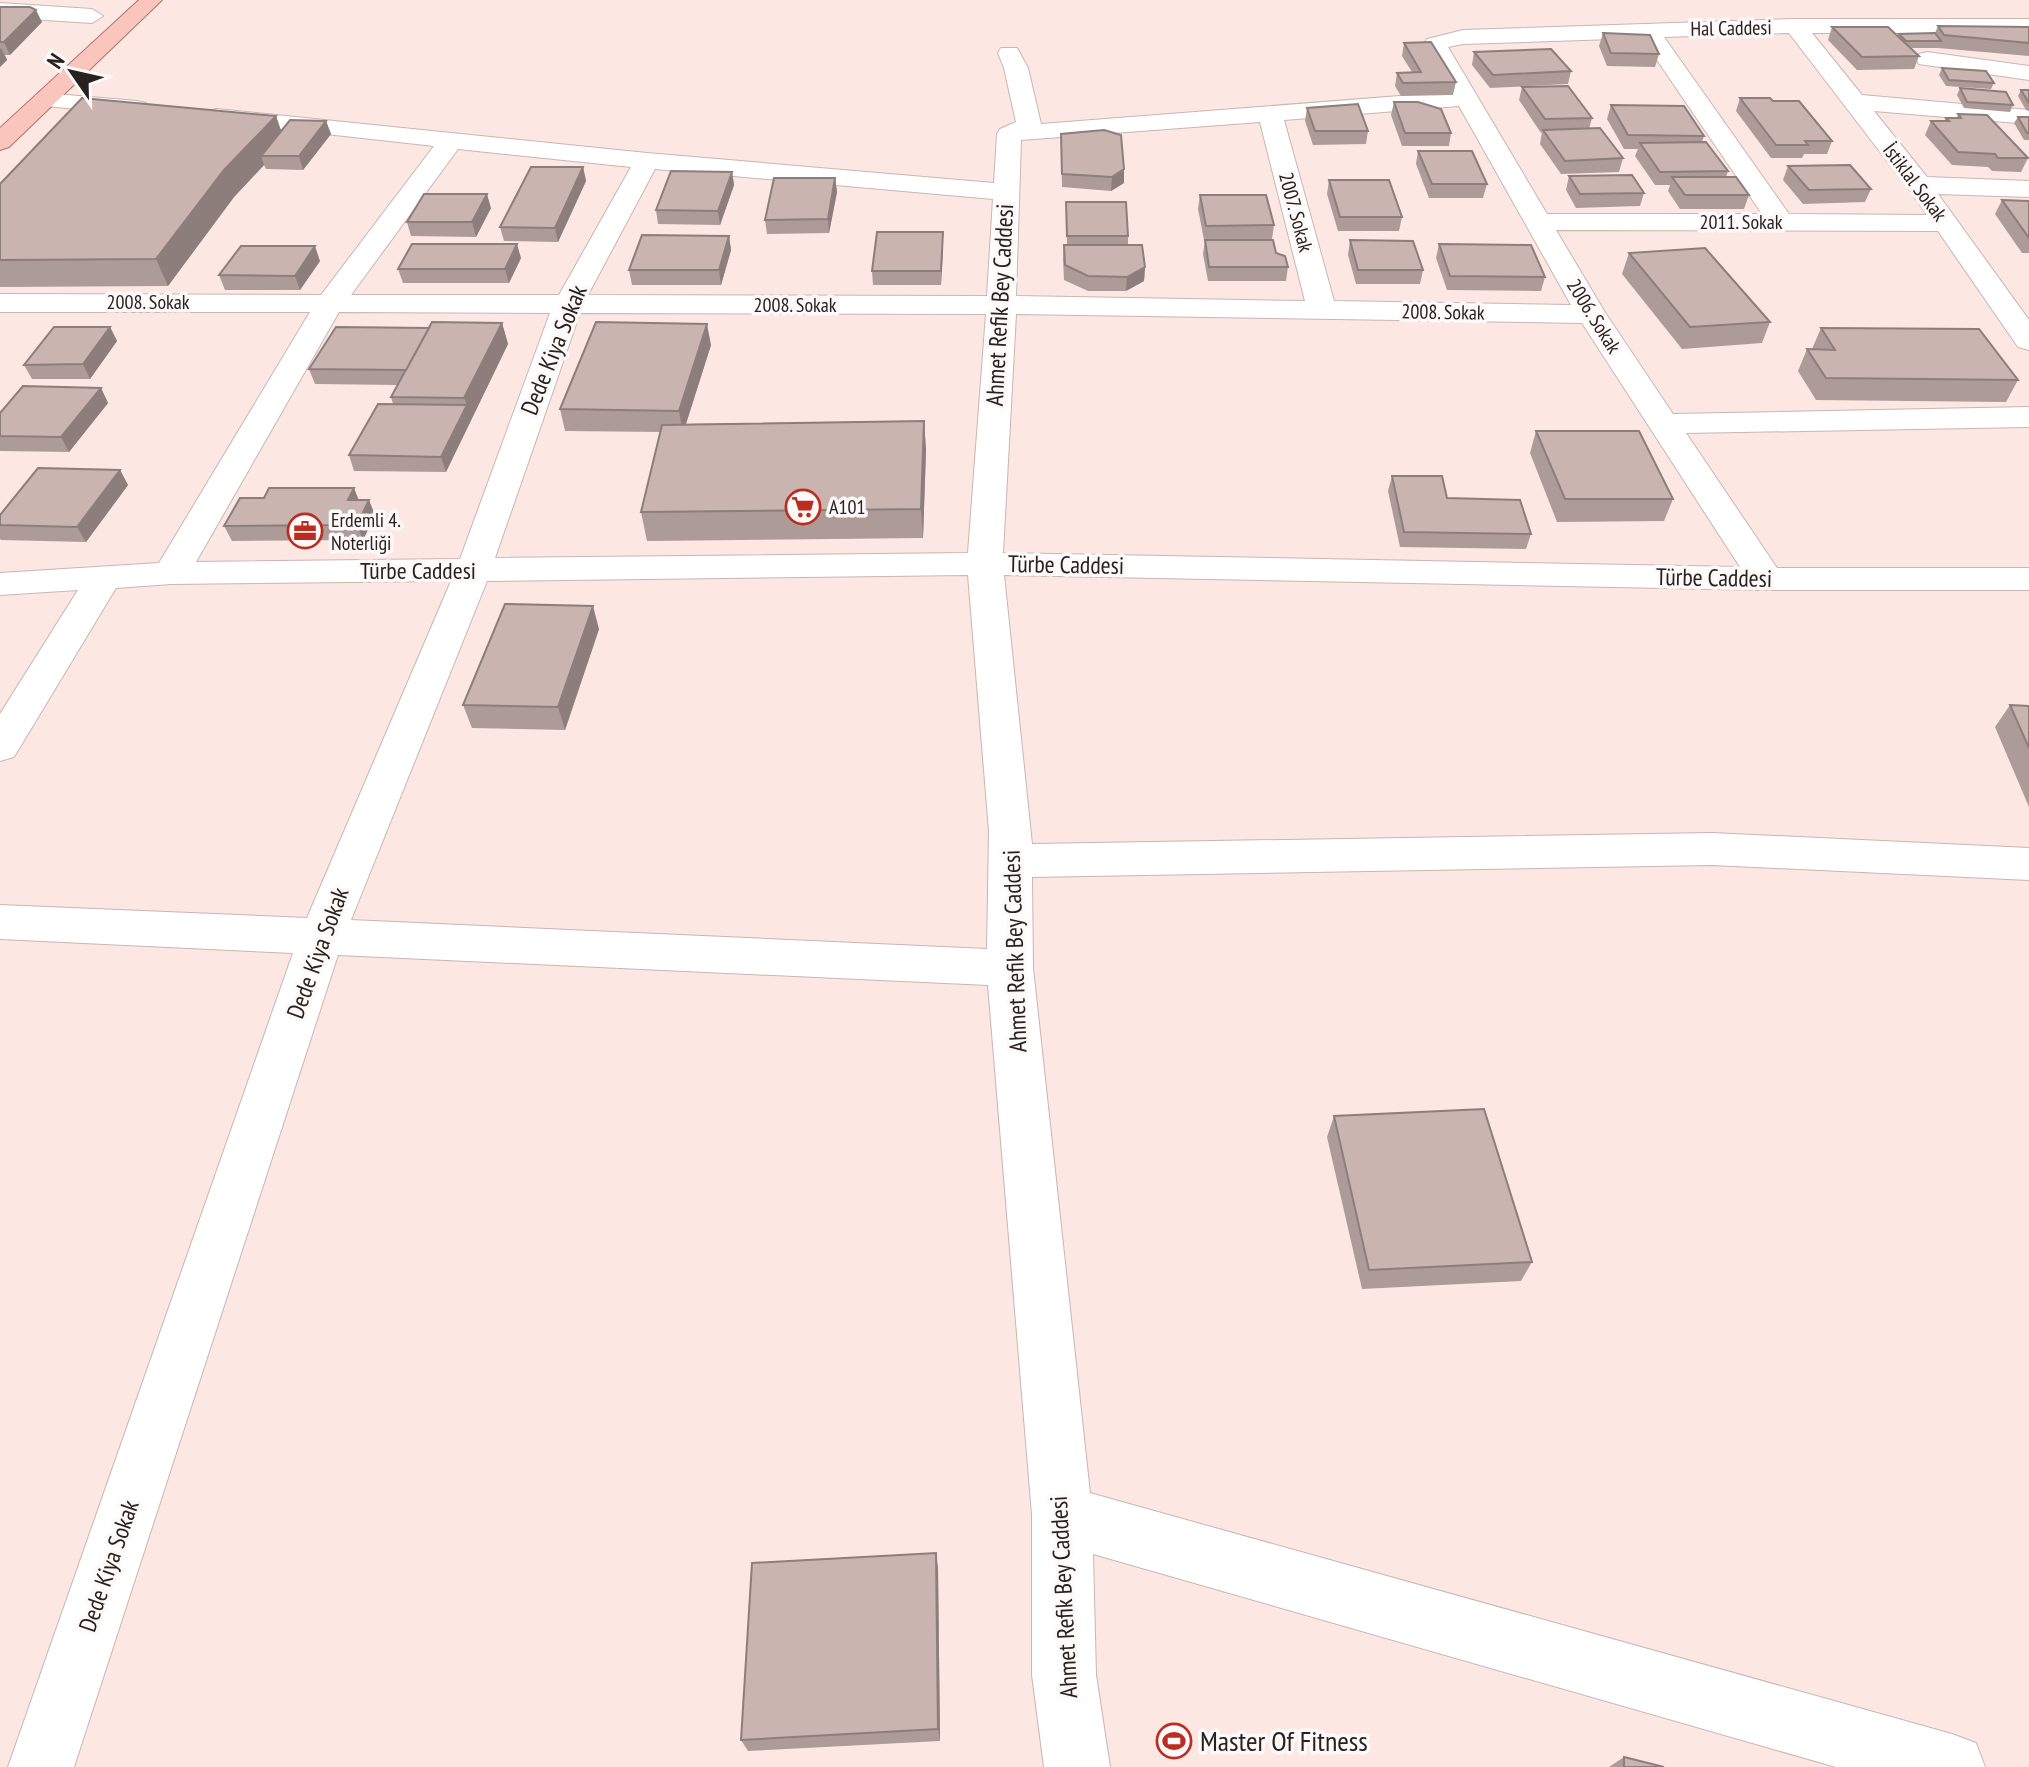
<svg xmlns="http://www.w3.org/2000/svg" width="2029" height="1767" font-family="'PT Sans Narrow',sans-serif">
<style>
.lines{fill:none;stroke-linecap:round;stroke-linejoin:round}
.minor-casing{stroke:#cab5b1;stroke-width:2}
.major-casing{stroke:#ae7369;stroke-width:2}
.minor{fill:#fff;fill-rule:evenodd}
.major{fill:#fac5bd;fill-rule:evenodd}
.wall{fill:#ad9b97}
.shaded-wall{fill:#8d7e7b}
.building{fill:#c9b4b0;stroke:#8d7e7b;stroke-width:2}
.labels{text-anchor:middle;stroke-width:7;stroke-linejoin:round;paint-order:stroke}
.far-street-label{font-size:20px;fill:#292120;stroke:#fdf9f8}
.far-poi-label{font-size:20px;fill:#292120;stroke:#fdf9f8;text-anchor:start}
.street-label{font-size:24px;fill:#292120;stroke:#fdf9f8}
.near-poi-label{font-size:28px;fill:#292120;stroke:#fdf9f8;text-anchor:start}
</style>
<rect width="100%" height="100%" fill="#fde7e3"/>
<g class="lines">
<g class="minor-casing">
<g id="minor">
<polygon points="0,3 92,9 103,16 92,23 0,17"/>
<path d="M 1795,19 L 2029,19 L 2029,33 L 1812,33 L 1862,95 L 2029,110 L 2029,124 L 1874,111 L 1927,177 L 2029,181 L 2029,197 L 1938,194 L 2029,320 L 2029,350 L 2018,347 L 1938,231 L 1556,230 L 1606,314 L 1673,414 L 2029,407 L 2029,427 L 1686,433 L 1777,568 L 2029,568 L 2029,590 L 1766,590 L 1004,575 L 1032,844 L 1712,833 L 2029,848 L 2029,880 L 1712,865 L 1032,877 L 1033,968 L 1090,1493 L 1952,1734 L 1976,1743 L 1985,1767 L 1836,1767 L 1093,1554 L 1096,1675 L 1110,1767 L 1044,1767 L 1032,1675 L 1032,1515 L 988,985 L 338,955 L 74,1767 L 8,1767 L 293,953 L 0,939 L 0,905 L 307,918 L 451,581 L 171,584 L 116,588 L 14,757 L 0,761 L 0,714 L 78,590 L 0,595 L 0,573 L 159,563 L 310,312 L 0,312 L 0,294 L 321,295 L 434,146 L 208,121 L 205,116 L 208,111 L 217,109 L 647,153 L 994,183 L 997,134 L 1000,129 L 1016,122 L 1004,68 L 998,53 L 1001,48 L 1017,48 L 1028,68 L 1041,124 L 1451,92 L 1424,44 L 1427,39 L 1463,30 ZM 1789,33 L 1910,191 L 1927,215 L 1789,214 L 1664,37 ZM 1642,38 L 1762,214 L 1547,214 L 1448,47 L 1463,44 ZM 1459,106 L 1571,305 L 1334,301 L 1284,120 ZM 1260,122 L 1305,301 L 1016,296 L 1021,140 ZM 458,149 L 631,167 L 559,295 L 351,295 ZM 655,169 L 993,199 L 987,296 L 588,295 ZM 339,312 L 550,313 L 460,559 L 196,562 ZM 580,313 L 986,314 L 968,553 L 495,558 ZM 1016,314 L 1582,323 L 1740,567 L 1003,553 ZM 968,575 L 989,831 L 987,949 L 351,920 L 487,581 Z"/>
<polygon points="1927,52 2029,66 2029,80 1919,64 1916,59 1919,54"/>
<polygon points="44,93 137,101 146,103 149,108 146,113 137,115 36,105 32,100 36,95"/>
</g>
</g>
<g class="major-casing">
<polygon id="major" points="139,0 162,0 9,147 0,150 0,128"/>
</g>
<use href="#minor" class="minor"/>
<use href="#major" class="major"/>
</g>
<g class="wall">
<polygon points="0,7 42,22 10,55 5,55 7,60 0,67"/>
<polygon points="1938,26 2029,27 2029,56 1938,48 1911,48 1919,56 1914,69 1857,70 1828,40 1832,27 1898,36 1899,34 1935,33"/>
<polygon points="1603,33 1659,54 1655,67 1607,66 1599,46"/>
<polygon points="1404,43 1456,82 1453,95 1401,96 1395,86 1397,73 1412,72 1402,56"/>
<polygon points="1474,52 1571,71 1568,84 1490,88 1472,65"/>
<polygon points="1942,68 1994,83 1991,89 1946,86 1939,75"/>
<polygon points="1522,87 1592,118 1589,129 1623,158 1619,172 1561,174 1540,144 1542,132 1541,133 1519,100"/>
<polygon points="1960,88 2013,105 2010,112 1964,108 1957,95"/>
<polygon points="2021,90 2029,90 2029,111 2026,110 2018,96"/>
<polygon points="1740,98 1773,101 1832,141 1827,154 1804,154 1802,158 1771,158 1736,111"/>
<polygon points="1394,102 1451,133 1449,146 1402,146 1391,115"/>
<polygon points="1611,105 1704,136 1702,142 1728,171 1726,177 1749,195 1744,209 1680,209 1668,191 1670,185 1655,185 1635,156 1638,149 1624,149 1607,119"/>
<polygon points="1307,108 1368,131 1366,144 1313,145 1305,121"/>
<polygon points="1958,114 2028,158 2021,172 1992,171 1988,167 1952,165 1925,135 1931,121 1944,121 1946,118 1957,118"/>
<polygon points="276,116 281,131 326,121 331,134 303,170 266,169 264,165 234,197 168,286 0,287 0,184"/>
<polygon points="2018,117 2029,117 2029,140 2024,140 2014,123"/>
<polygon points="1061,134 1124,169 1124,183 1111,191 1062,187"/>
<polygon points="1418,151 1487,184 1483,198 1429,198 1416,164"/>
<polygon points="1788,166 1871,189 1865,202 1803,204 1783,180"/>
<polygon points="583,167 586,181 558,242 504,241 500,227"/>
<polygon points="732,172 734,185 720,225 658,224 656,210"/>
<polygon points="1569,176 1644,193 1640,206 1576,208 1566,190"/>
<polygon points="835,178 837,192 829,233 767,234 765,220"/>
<polygon points="1329,180 1402,217 1399,231 1338,231 1327,194"/>
<polygon points="1200,195 1274,225 1272,239 1204,240 1198,209"/>
<polygon points="2002,200 2029,201 2029,253 2022,253 1995,214"/>
<polygon points="1066,202 1128,236 1128,245 1145,267 1144,281 1126,291 1088,291 1064,280 1063,259 1064,245 1067,245"/>
<polygon points="491,208 476,237 411,236 407,222"/>
<polygon points="729,236 731,250 721,285 632,285 629,270"/>
<polygon points="1205,240 1276,253 1288,267 1286,281 1208,281 1203,254"/>
<polygon points="1350,240 1423,270 1420,284 1356,284 1348,255"/>
<polygon points="1439,244 1545,277 1541,291 1447,290 1436,258"/>
<polygon points="943,246 941,285 873,285 872,271"/>
<polygon points="1629,253 1770,322 1762,343 1682,349 1622,274"/>
<polygon points="521,258 509,283 403,283 398,269"/>
<polygon points="320,261 300,290 225,290 219,275"/>
<polygon points="502,323 508,344 446,472 354,471 349,455 393,404 391,397 398,385 315,384 309,369 429,328"/>
<polygon points="110,327 117,341 90,379 32,379 24,365"/>
<polygon points="1821,328 2018,380 2006,402 1816,400 1798,371 1807,349 1812,349"/>
<polygon points="711,345 686,424 924,421 926,450 923,538 647,541 641,512 661,432 565,431 560,409"/>
<polygon points="101,388 108,403 69,452 0,451 0,413"/>
<polygon points="1536,431 1673,499 1664,521 1557,522 1530,453"/>
<polygon points="120,470 128,485 86,542 1,540 0,539 0,515"/>
<polygon points="1392,476 1531,534 1526,549 1400,547 1388,491"/>
<polygon points="359,500 375,515 363,540 232,541 224,526"/>
<polygon points="599,629 565,730 472,728 463,705"/>
<polygon points="2010,705 2029,706 2029,807 1995,727"/>
<polygon points="1334,1116 1532,1262 1521,1281 1362,1289 1327,1137"/>
<polygon points="938,1568 940,1741 748,1751 741,1740"/>
<polygon points="1624,1757 1664,1767 1609,1767"/>
</g>
<g class="shaded-wall">
<polygon points="36,10 42,22 10,55 4,42"/>
<polygon points="1,48 7,60 0,67 0,49"/>
<polygon points="276,116 285,142 261,156 264,165 234,197 168,286 156,259 224,170"/>
<polygon points="326,121 331,134 303,170 299,156"/>
<polygon points="583,167 586,181 558,242 555,228"/>
<polygon points="1124,169 1124,183 1111,191 1112,177"/>
<polygon points="732,172 734,185 720,225 718,211"/>
<polygon points="835,178 837,192 829,233 828,219"/>
<polygon points="487,194 491,208 476,237 472,222"/>
<polygon points="943,232 943,246 941,285 941,271"/>
<polygon points="729,236 731,250 721,285 719,270"/>
<polygon points="517,244 521,258 509,283 505,269"/>
<polygon points="315,246 320,261 300,290 295,276"/>
<polygon points="1145,267 1144,281 1126,291 1127,277"/>
<polygon points="502,323 508,344 446,472 441,457 467,405 464,398"/>
<polygon points="707,324 711,345 683,433 679,411"/>
<polygon points="110,327 117,341 90,379 83,364"/>
<polygon points="101,388 108,403 69,452 61,437"/>
<polygon points="924,421 926,450 923,538 921,509"/>
<polygon points="120,470 128,485 86,542 77,527"/>
<polygon points="354,488 360,503 348,500"/>
<polygon points="369,500 375,515 363,540 357,525"/>
<polygon points="593,606 599,629 565,730 558,707"/>
<polygon points="936,1553 938,1568 940,1741 938,1729"/>
</g>
<g class="building">
<polygon points="0,7 30,7 36,10 4,42 0,42"/>
<polygon points="1938,26 2029,27 2029,43 1944,35"/>
<polygon points="1832,27 1888,27 1919,56 1862,57"/>
<polygon points="1603,33 1650,35 1659,54 1611,53"/>
<polygon points="1935,33 1941,41 1906,41 1899,34"/>
<polygon points="1431,42 1456,82 1403,83 1397,73 1421,72 1404,43"/>
<polygon points="1551,49 1571,71 1493,75 1474,52"/>
<polygon points="1942,68 1986,71 1994,83 1949,80"/>
<polygon points="1568,86 1592,118 1545,119 1522,87"/>
<polygon points="1960,88 2006,92 2013,105 1967,102"/>
<polygon points="2021,90 2029,90 2029,103"/>
<polygon points="82,98 276,116 224,170 156,259 0,260 0,184"/>
<polygon points="1740,98 1770,98 1773,101 1799,101 1832,141 1805,141 1808,145 1776,145"/>
<polygon points="1394,102 1418,102 1441,109 1451,133 1405,133"/>
<polygon points="1358,104 1368,131 1315,131 1307,108"/>
<polygon points="1611,105 1684,106 1704,136 1628,135"/>
<polygon points="1958,114 1987,115 2028,158 1998,158 1995,154 1958,152 1931,121 1949,121 1946,118 1961,118"/>
<polygon points="2018,117 2029,117 2029,133 2027,133"/>
<polygon points="290,120 326,121 299,156 261,156"/>
<polygon points="1600,128 1623,158 1565,161 1543,130"/>
<polygon points="1104,130 1121,135 1124,169 1112,177 1062,174 1061,134"/>
<polygon points="1706,142 1728,171 1660,172 1640,143"/>
<polygon points="1418,151 1472,151 1487,184 1432,184"/>
<polygon points="1850,165 1871,189 1809,190 1788,166"/>
<polygon points="531,167 583,167 555,228 500,227"/>
<polygon points="671,171 732,172 718,211 656,210"/>
<polygon points="1632,175 1644,193 1580,194 1569,176"/>
<polygon points="1672,177 1736,177 1749,195 1685,195"/>
<polygon points="774,178 835,178 828,219 765,220"/>
<polygon points="1329,180 1389,180 1402,217 1340,217"/>
<polygon points="424,194 487,194 472,222 407,222"/>
<polygon points="1200,195 1266,195 1274,225 1206,226"/>
<polygon points="2002,200 2029,201 2029,238"/>
<polygon points="1066,202 1126,202 1128,236 1067,236"/>
<polygon points="877,232 943,232 941,271 872,271"/>
<polygon points="642,235 729,236 719,270 629,270"/>
<polygon points="1205,240 1273,240 1276,253 1285,256 1288,267 1209,267"/>
<polygon points="1350,240 1413,241 1423,270 1358,270"/>
<polygon points="412,244 517,244 505,269 398,269"/>
<polygon points="1439,244 1531,245 1545,277 1450,276"/>
<polygon points="1064,245 1142,245 1145,267 1127,277 1088,276 1065,265"/>
<polygon points="241,246 315,246 295,276 219,275"/>
<polygon points="1705,248 1770,322 1690,327 1629,253"/>
<polygon points="432,322 502,323 464,398 391,397"/>
<polygon points="596,322 707,324 679,411 560,409"/>
<polygon points="54,327 110,327 83,364 24,365"/>
<polygon points="336,327 429,328 406,370 309,369"/>
<polygon points="1821,328 1979,329 2018,380 1826,378 1807,349 1835,350"/>
<polygon points="23,386 101,388 61,437 0,436 0,413"/>
<polygon points="378,404 467,405 441,457 349,455"/>
<polygon points="924,421 921,509 641,512 662,425"/>
<polygon points="1536,431 1639,431 1673,499 1565,499"/>
<polygon points="38,468 120,470 77,527 0,525 0,515"/>
<polygon points="1392,476 1442,476 1447,498 1520,500 1531,534 1404,532"/>
<polygon points="269,488 354,488 348,500 369,500 357,525 224,526 240,498 264,498"/>
<polygon points="505,604 593,606 558,707 463,705"/>
<polygon points="2010,705 2029,706 2029,748"/>
<polygon points="1484,1109 1532,1262 1369,1270 1334,1116"/>
<polygon points="936,1553 938,1729 741,1740 752,1563"/>
<polygon points="1624,1757 1664,1767 1624,1767"/>
</g>
<defs>
<g id="supermarket-ring" transform="scale(1.8)"><circle r="9.5" fill="#fdf9f8" stroke="#bb2d21" stroke-width="1.5"/><path d="M-6-5.5h2.5l.6 2H6L4.5 2H-2.5L-4.4-4H-6ZM-1.5 3.2a1.3 1.3 0 1 0 .1 0ZM3 3.2a1.3 1.3 0 1 0 .1 0Z" fill="#bb2d21"/></g>
<g id="office-ring" transform="scale(1.8)"><circle r="9.5" fill="#fdf9f8" stroke="#bb2d21" stroke-width="1.5"/><path d="M-6-3h4V-5.5h4V-3h4V5H-6ZM-1-4.5V-3h2v-1.5ZM-6 0V1H6V0Z" fill="#bb2d21"/></g>
<g id="stadium-ring" transform="scale(1.8)"><circle r="9.5" fill="#fdf9f8" stroke="#bb2d21" stroke-width="1.5"/><path d="M0-5a6.5 5 0 1 0 0 10a6.5 5 0 1 0 0-10ZM-3.5-1.8h7v3.6h-7Z" fill="#bb2d21"/></g>
</defs>
<g fill-rule="evenodd">
<use href="#supermarket-ring" x="803" y="507"/>
<use href="#office-ring" x="305" y="531"/>
<use href="#stadium-ring" x="1174" y="1741"/>
</g>
<g class="labels">
<g class="far-street-label">
<text transform="translate(1731 28) rotate(-1)" y="7">Hal Caddesi</text>
<text transform="translate(1915 182) rotate(53)" y="7">İstiklal Sokak</text>
<text transform="translate(1296 212) rotate(75)" y="7">2007. Sokak</text>
<text x="1741" y="229">2011. Sokak</text>
<text x="148" y="309">2008. Sokak</text>
<text x="795" y="312">2008. Sokak</text>
<text transform="translate(1443 312) rotate(1)" y="7">2008. Sokak</text>
<text transform="translate(1594 316) rotate(58)" y="7">2006. Sokak</text>
</g>
<g class="far-poi-label">
<text x="829" y="514">A101</text>
<text x="331" y="527">Erdemli 4.<tspan x="331" dy="23">Noterliği</tspan></text>
</g>
<g class="street-label">
<text transform="translate(1000 305) rotate(-87)" y="8">Ahmet Refik Bey Caddesi</text>
<text transform="translate(554 350) rotate(-68)" y="8">Dede Kiya Sokak</text>
<text transform="translate(1066 565) rotate(1)" y="8">Türbe Caddesi</text>
<text x="418" y="579">Türbe Caddesi</text>
<text transform="translate(1714 578) rotate(1)" y="8">Türbe Caddesi</text>
<text transform="translate(1015 951) rotate(-92)" y="8">Ahmet Refik Bey Caddesi</text>
<text transform="translate(318 953) rotate(-70)" y="8">Dede Kiya Sokak</text>
<text transform="translate(109 1566) rotate(-71)" y="8">Dede Kiya Sokak</text>
<text transform="translate(1064 1597) rotate(-93)" y="8">Ahmet Refik Bey Caddesi</text>
</g>
<g class="near-poi-label">
<text x="1200" y="1751">Master Of Fitness</text>
</g>
</g>
<g transform="translate(72 72) rotate(304)" stroke="#fdf9f8" stroke-width="6" paint-order="stroke">
<path d="M0-6L14 30L0 20L-14 30Z" fill="#292120"/>
<text y="-12" font-size="22" font-weight="bold" text-anchor="middle" fill="#292120">N</text>
</g>
</svg>
